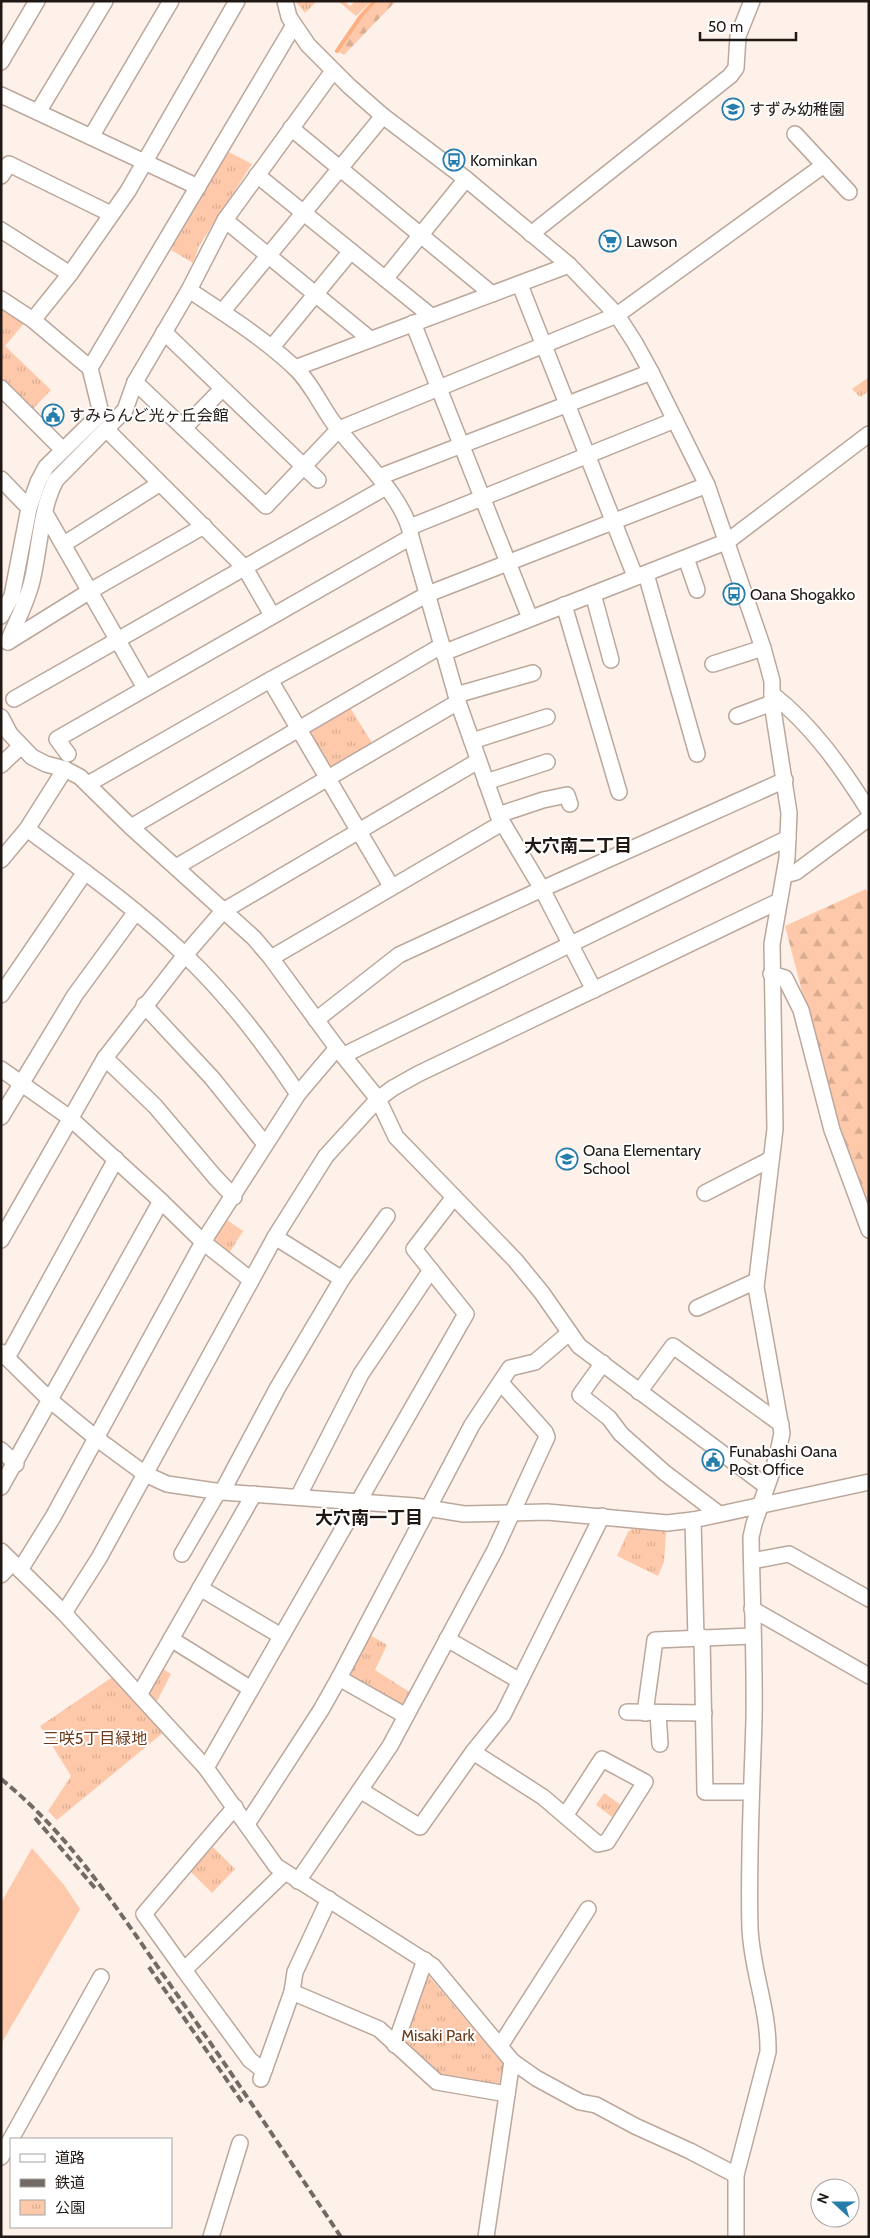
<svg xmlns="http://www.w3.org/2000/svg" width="870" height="2238" font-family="Cabin,'Noto Sans JP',sans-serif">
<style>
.green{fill:#fec9ab}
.forest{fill:url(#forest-firs)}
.park{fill:url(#park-tufts)}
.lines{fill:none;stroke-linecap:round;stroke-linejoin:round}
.stream{stroke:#fdb083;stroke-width:4}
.minor-casing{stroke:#bba79b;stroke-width:18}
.minor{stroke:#fff;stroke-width:15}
.rail{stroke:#746a65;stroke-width:4;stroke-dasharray:8 4;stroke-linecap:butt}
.labels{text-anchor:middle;stroke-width:4;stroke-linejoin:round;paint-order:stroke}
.poi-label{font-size:16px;fill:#201814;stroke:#fff;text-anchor:start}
.park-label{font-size:16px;fill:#6c3b1b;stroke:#fff}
.neighbourhood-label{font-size:18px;font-weight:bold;fill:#201814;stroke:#fff}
</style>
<defs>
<pattern id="forest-firs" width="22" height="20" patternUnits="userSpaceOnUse" patternTransform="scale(1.25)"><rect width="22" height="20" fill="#fec9ab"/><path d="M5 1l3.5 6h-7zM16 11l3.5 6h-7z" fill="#d9ac92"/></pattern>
<pattern id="park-tufts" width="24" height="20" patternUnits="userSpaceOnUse" patternTransform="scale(1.25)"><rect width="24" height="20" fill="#fec9ab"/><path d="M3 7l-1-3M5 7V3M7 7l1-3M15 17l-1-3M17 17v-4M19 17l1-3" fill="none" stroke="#d9ac92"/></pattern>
</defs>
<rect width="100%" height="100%" fill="#fef1e9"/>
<g class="green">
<polygon points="338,1 344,1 350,6 356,1 372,1 356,16"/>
<polygon points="32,1848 64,1885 80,1909 1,2044 1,1903"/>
</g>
<g class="forest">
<polygon points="378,1 396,1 344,55 339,52 363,16"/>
<polygon points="866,889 869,897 869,1215 838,1130 785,926"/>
</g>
<g class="park">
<polygon points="295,1 317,1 305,13"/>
<polygon points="227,151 252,164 199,246 193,263 171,250"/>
<polygon points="1,305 26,321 5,346 51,390 30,412 1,381"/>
<polygon points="869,377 869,391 860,397 852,389"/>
<polygon points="349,706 374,746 332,771 307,729"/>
<polygon points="224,1218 243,1231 228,1255 212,1243 213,1234"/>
<polygon points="635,1526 666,1532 664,1562 658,1576 617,1556 628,1532"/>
<polygon points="368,1634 387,1645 375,1670 411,1693 405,1705 399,1708 347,1674"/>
<polygon points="159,1666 171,1674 156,1703 147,1696"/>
<polygon points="114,1676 164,1732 57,1820 48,1811 71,1776 40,1726"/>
<polygon points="604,1793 621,1805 612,1817 596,1805"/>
<polygon points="213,1847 235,1869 212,1893 190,1871"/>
<polygon points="428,1975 503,2064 499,2084 495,2086 441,2078 400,2044 424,1976"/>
</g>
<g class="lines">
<polyline class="stream" points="337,51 361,16 375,1"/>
<g class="minor-casing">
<g id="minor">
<path d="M 285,1 L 289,17 L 308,45 L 349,86 L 383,116 L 466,179 L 569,265 L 617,315 L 635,343 L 651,372 L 707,485 L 763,648 L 772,681 L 772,703 L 789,813 L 787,858 L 772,944 L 775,1129 L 756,1287 L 782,1433 L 777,1457 L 754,1524 L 751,1537 C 752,1598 755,1659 754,1720 C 752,1789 748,1859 750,1929 C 752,1971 769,2010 768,2052 L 736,2175 L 736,2237"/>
<polyline points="1,62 37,1"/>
<polyline points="1,95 198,187"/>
<polyline points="38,112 105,1"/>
<polyline points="291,128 492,294"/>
<polyline points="795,134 849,192"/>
<polyline points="91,137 171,1"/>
<polyline points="257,175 431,316"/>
<polyline points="1,176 9,164 111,214"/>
<polyline points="225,220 370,339"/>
<polyline points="1,230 70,274"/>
<polyline points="531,234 730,76 736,68 738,36 752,1"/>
<polyline points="385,279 466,179"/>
<polyline points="520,285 635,576"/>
<path d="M 189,290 C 225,314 262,337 293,366 C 310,381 320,404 333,422 C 355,452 408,501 411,537 L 458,702 L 498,815 L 542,889 L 594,990"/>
<polyline points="1,299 33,320 90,368"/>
<polyline points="222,312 383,116"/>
<polyline points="33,320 70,274 128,191 237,1"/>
<polyline points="413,323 530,618"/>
<polyline points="164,332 318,480"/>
<polyline points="272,347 351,251"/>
<polyline points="295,368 569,265"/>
<polyline points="135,382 266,506 339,429 617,315 824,165"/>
<polyline points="1,388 63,450"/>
<polyline points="184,428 222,389"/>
<polyline points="107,430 245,568 272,615"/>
<polyline points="379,477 651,372"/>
<polyline points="1,479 29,508"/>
<polyline points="45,513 145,688"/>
<polyline points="410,527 675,420"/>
<polyline points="64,544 159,484"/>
<polyline points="686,558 697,590"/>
<polyline points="646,574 697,754"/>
<polyline points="593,594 611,660"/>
<polyline points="564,605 619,792"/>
<polyline points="1,616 12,596 29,508 38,482 46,467 99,415 100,409 90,368 294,25"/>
<path d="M 8,642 C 16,622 27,602 32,581 C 40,548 40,510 56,480 L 125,410 L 135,382 L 189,290 L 225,220 L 333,71"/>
<polyline points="8,642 90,591 204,526"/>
<polyline points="443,653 728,541 869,434"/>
<polyline points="713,664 763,648"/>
<polyline points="270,680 391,886"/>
<path d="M 772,694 C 812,725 842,768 869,811"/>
<polyline points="456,695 533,673"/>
<polyline points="14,699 386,487"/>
<polyline points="737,716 772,703"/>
<polyline points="1,717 10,734 32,757 46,764 65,769 80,777 131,827 254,938 271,958 337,1048 378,1099 396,1137 515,1260 542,1293 579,1346 766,1486"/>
<polyline points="472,741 547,717"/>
<polyline points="68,754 57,739 411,537"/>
<polyline points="1,765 21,746"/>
<polyline points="486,782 547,762"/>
<polyline points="88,784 270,680 428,594 707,485"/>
<polyline points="498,815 543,800 567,795 570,804"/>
<polyline points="131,827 441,646"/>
<path d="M 27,829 C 81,869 137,909 185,955 C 229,997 265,1044 298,1094"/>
<polyline points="1,860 27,829 65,769"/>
<polyline points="176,867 458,702"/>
<polyline points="785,875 796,872 869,818"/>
<polyline points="271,958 502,823"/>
<polyline points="771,974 785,978 801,1010 832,1130 869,1230"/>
<polyline points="1,995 85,872"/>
<polyline points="144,1005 212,1078 265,1144"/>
<polyline points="316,1020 399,955 542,889 785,780"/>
<polyline points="344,1055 788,838"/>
<polyline points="105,1058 155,1106 215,1177 234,1197"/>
<polyline points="1,1069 70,1118 161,1201 203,1242 251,1280"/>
<polyline points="1,1117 75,995 135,913"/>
<polyline points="705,1193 771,1159"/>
<polyline points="275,1237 342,1279"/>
<polyline points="1,1240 105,1058 185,955 223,911 478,761"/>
<polyline points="697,1308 756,1281"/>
<polyline points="1,1352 51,1401 96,1438 145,1474 167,1484 222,1492 415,1506 464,1514 547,1512 667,1523 693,1520 869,1482"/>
<polyline points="7,1358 116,1159"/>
<polyline points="603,1363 580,1395 609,1418 621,1434 665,1473 719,1514"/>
<polyline points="639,1392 673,1346 781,1424"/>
<polyline points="1,1450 16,1464"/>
<polyline points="1,1487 161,1201"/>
<polyline points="222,1492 278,1387 342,1279 387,1216"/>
<polyline points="298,1497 361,1374 431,1270"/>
<polyline points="693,1520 696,1638"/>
<polyline points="1,1551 64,1613 206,1768 276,1866 433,1966 512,2061 536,2078 580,2102 596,2105 635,2126 690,2151 736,2175"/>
<polyline points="182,1554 218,1492"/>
<polyline points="752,1561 789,1554 869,1599"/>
<polyline points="20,1570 53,1517 203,1242 298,1094 337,1048"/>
<polyline points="1,1575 12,1563"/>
<polyline points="200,1588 281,1636"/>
<polyline points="752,1609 869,1676"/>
<polyline points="64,1613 99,1558 275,1237 326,1156 378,1099 393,1088 418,1074 779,901"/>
<polyline points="702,1637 705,1792 751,1792"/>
<polyline points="171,1639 251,1689"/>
<polyline points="447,1639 520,1681"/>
<polyline points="339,1678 406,1716"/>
<polyline points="139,1695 254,1494"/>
<polyline points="627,1712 704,1713"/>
<polyline points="645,1713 655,1640 752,1636"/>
<polyline points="658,1713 660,1744"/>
<polyline points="473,1752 543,1797 598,1844 607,1842 645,1782 602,1759 565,1816"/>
<polyline points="206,1768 466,1314 414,1249 454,1197"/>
<polyline points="360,1790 420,1827 473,1752 503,1715 602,1516"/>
<polyline points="235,1807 144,1914 184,1970 284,1873"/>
<polyline points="247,1824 321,1710 339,1678 472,1425 510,1368 535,1362 569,1333"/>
<polyline points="298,1881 390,1746 495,1550 547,1437 545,1432 501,1383"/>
<polyline points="184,1970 250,2060 259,2067 265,2068"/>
<polyline points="292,1992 379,2029 437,2082 507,2094"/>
<polyline points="395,2045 425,1960"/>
<polyline points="500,2046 588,1909"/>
<polyline points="261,2079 292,1992 295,1972 329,1899"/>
<polyline points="1,2157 101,1977"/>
<polyline points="211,2237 240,2143"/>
<polyline points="486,2237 512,2061"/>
</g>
</g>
<use href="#minor" class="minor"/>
<g class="rail">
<path d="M 1,1779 C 69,1834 113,1903 162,1973 C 223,2060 282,2149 341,2237"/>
<polyline points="35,1818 95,1888"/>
<polyline points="149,1967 242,2102"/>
</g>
</g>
<defs>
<g id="school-ring" transform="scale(1.125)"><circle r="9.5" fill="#fff" stroke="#257dac" stroke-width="1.5"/><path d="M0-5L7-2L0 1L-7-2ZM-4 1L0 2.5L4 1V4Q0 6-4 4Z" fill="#257dac"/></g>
<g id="bus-ring" transform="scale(1.125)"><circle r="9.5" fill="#fff" stroke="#257dac" stroke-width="1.5"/><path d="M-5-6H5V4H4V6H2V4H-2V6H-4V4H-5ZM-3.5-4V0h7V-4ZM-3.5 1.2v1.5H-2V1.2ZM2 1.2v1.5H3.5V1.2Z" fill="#257dac"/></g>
<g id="supermarket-ring" transform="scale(1.125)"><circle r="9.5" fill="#fff" stroke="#257dac" stroke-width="1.5"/><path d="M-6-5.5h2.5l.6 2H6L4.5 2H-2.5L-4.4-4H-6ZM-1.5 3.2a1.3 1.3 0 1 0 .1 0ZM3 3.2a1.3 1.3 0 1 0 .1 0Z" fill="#257dac"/></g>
<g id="civic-ring" transform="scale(1.125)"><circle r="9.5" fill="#fff" stroke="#257dac" stroke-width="1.5"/><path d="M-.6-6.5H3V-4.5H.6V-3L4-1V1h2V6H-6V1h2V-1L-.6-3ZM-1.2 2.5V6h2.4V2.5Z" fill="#257dac"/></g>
</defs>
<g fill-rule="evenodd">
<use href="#school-ring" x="733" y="109"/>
<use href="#bus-ring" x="454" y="160"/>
<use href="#supermarket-ring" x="610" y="241"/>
<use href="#civic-ring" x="53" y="415"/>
<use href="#bus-ring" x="734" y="594"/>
<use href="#school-ring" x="567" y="1159"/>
<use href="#civic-ring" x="713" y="1460"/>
</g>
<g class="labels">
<g class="poi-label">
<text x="749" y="115">すずみ幼稚園</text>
<text x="470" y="166">Kominkan</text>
<text x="626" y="247">Lawson</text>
<text x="69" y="421">すみらんど光ヶ丘会館</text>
<text x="750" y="600">Oana Shogakko</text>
<text x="583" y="1156">Oana Elementary<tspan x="583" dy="18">School</tspan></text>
<text x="729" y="1457">Funabashi Oana<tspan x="729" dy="18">Post Office</tspan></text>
</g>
<g class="park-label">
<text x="95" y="1744">三咲5丁目緑地</text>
<text x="438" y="2041">Misaki Park</text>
</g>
<g class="neighbourhood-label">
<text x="578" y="852">大穴南二丁目</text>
<text x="369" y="1524">大穴南一丁目</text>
</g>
</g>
<rect width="870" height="2238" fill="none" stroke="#201814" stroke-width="5"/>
<rect x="10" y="2138" width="162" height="90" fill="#ffffff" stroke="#a6a3a1"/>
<rect x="20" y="2154" width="25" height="8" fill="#ffffff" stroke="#a6a3a1"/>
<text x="55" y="2163" font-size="15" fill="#201814">道路</text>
<rect x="20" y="2179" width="25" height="8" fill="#746a65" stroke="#a6a3a1"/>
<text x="55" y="2188" font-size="15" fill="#201814">鉄道</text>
<rect x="20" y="2200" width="25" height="15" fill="url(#park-tufts)" stroke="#a6a3a1"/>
<text x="55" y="2213" font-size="15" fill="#201814">公園</text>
<g transform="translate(835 2203) rotate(291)"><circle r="24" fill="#ffffff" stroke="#a6a3a1"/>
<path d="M0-4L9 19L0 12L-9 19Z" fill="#257dac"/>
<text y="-8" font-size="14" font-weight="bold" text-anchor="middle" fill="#201814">N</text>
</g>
<path d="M700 32v8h96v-8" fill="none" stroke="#201814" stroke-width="2.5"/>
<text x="708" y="32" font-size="15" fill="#201814" stroke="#ffffff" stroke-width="4" paint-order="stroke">50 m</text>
</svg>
